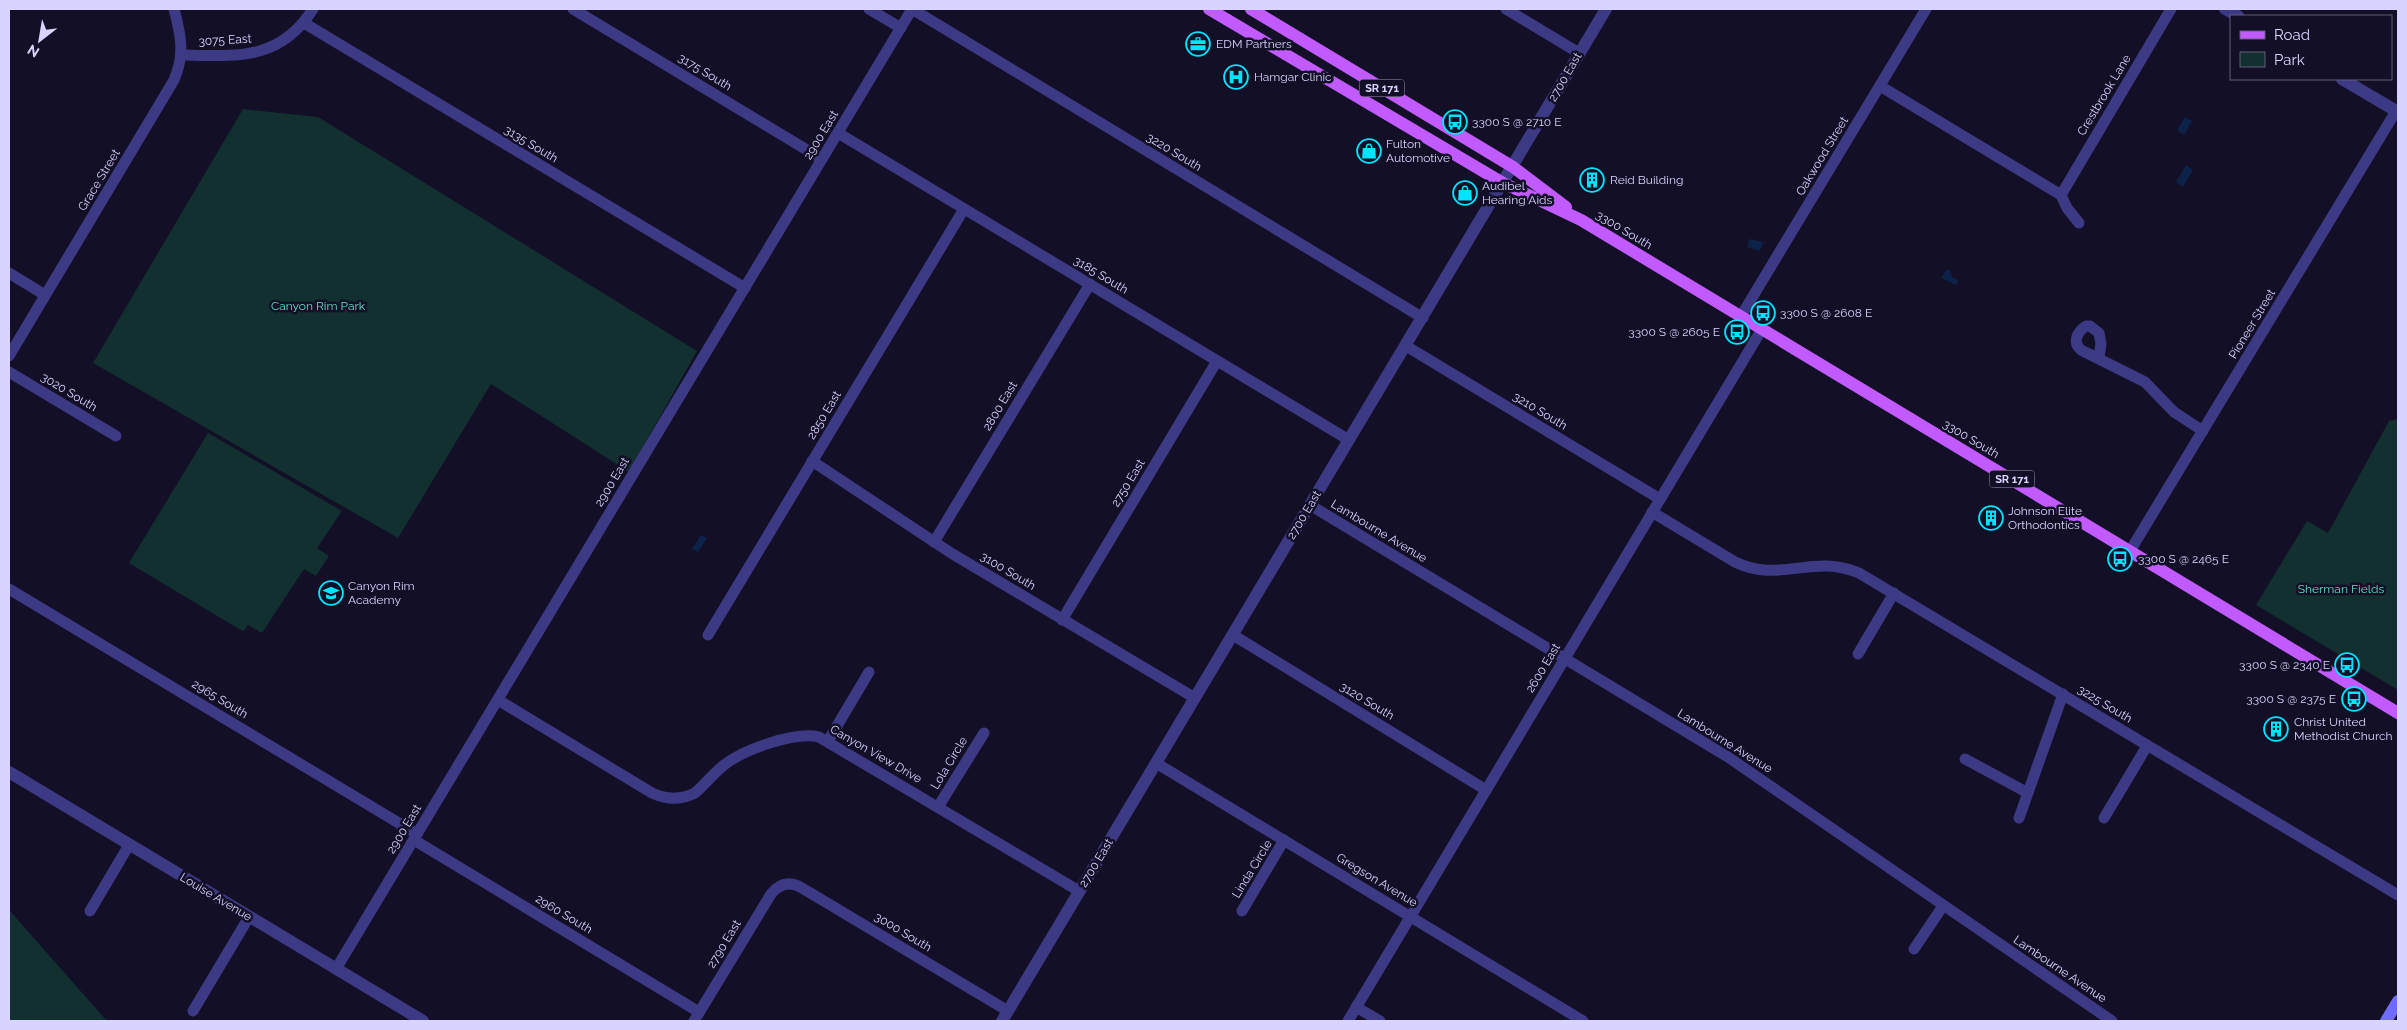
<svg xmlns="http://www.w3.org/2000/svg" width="2407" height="1030" font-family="Raleway,sans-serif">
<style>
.green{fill:#12302f}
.water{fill:#0c2248}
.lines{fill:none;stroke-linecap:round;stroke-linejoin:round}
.minor{stroke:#3d3a85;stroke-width:11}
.tertiary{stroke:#3d3a85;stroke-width:12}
.secondary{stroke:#6f6bff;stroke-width:12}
.primary{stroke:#c25bff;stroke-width:12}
.labels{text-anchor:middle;stroke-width:5;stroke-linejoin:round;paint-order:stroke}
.shield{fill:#130f26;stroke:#9e99be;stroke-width:1}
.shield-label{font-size:11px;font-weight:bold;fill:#d9d4ff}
.street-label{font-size:12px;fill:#d9d4ff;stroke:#130f26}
.poi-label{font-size:12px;fill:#d9d4ff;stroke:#130f26;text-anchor:start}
.park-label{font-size:12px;fill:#5fe0c0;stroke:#130f26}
</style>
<rect width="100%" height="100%" fill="#130f26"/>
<g class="green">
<polygon points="243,109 318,117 697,351 629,472 491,384 398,538 93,363"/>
<polygon points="2398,419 2398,690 2256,605 2307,521 2328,533 2389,421"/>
<polygon points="208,433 342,511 317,548 329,556 316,576 304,569 262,633 248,625 244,631 239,629 129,563"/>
<polygon points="9,910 107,1021 9,1021"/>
</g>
<g class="water">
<polygon points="2185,117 2192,121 2184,135 2177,130"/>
<polygon points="2186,165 2193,170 2183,187 2176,182"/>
<polygon points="1749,239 1763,242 1760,251 1747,247"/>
<polygon points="1946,270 1950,270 1952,277 1958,280 1956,285 1941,278"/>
<polygon points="701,535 707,538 698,552 692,549"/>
</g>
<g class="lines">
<g class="minor">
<polyline points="573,9 822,159"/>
<polyline points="869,9 901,28"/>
<polyline points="912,9 1423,318"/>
<polyline points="1506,9 1579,53"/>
<polyline points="304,23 745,288"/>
<path d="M 182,55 C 237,56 280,61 313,9"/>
<polyline points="1880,86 2061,195 2067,208 2079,223"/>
<polyline points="838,133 1349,440"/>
<polyline points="2061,195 2171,9"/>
<polyline points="9,273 45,295"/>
<polyline points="1741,316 1926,9"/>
<polyline points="1406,346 1660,499"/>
<path d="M 9,356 L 174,80 C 185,55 181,35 174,9"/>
<path d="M 2099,357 L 2101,344 L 2099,333 L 2090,326 L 2086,326 C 2077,332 2072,342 2081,350 L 2145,382 L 2174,412 L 2203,431"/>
<polyline points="9,372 116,436"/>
<polyline points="812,461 951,553 1195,698"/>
<polyline points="1310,505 1728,757 2112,1021"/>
<path d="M 1652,512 L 1735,562 C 1780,584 1813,553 1859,573 L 2398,895"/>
<polyline points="934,542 1090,284"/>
<polyline points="2130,551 2396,111"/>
<polyline points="9,589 417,834"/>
<polyline points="1062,620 1217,361"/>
<polyline points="708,635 964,209"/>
<polyline points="1233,635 1486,790"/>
<polyline points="1858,654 1894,593"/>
<path d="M 498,700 L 652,793 C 667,800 681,800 695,793 C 705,784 713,774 724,765 C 743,750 795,731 819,737 L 1079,891"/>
<polyline points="828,741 869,672"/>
<polyline points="1965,759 2028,793"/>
<polyline points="1156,763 1583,1021"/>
<polyline points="938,807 984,733"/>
<polyline points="2019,818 2063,694"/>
<polyline points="2104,818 2147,746"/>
<polyline points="414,840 699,1012"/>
<polyline points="90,911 129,845"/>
<polyline points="1242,911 1284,840"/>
<polyline points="1914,949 1943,906"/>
<polyline points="336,969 912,9"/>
<polyline points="1356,1007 1380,1021"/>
<polyline points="193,1011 249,917"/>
<path d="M 694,1021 L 771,894 C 780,883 790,881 802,888 L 1008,1011"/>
<polyline points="1348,1021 1762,329"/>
</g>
<g class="tertiary">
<polyline points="2225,9 2238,16"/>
<polyline points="2342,79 2398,112"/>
<polyline points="9,772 423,1021"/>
<polyline points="1002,1021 1606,9"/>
</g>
<polyline class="secondary" points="2386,1021 2398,1001"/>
<g class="primary">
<polyline points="1209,9 1503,183 1581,220 2398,713"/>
<polyline points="1251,9 1513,167 1566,207"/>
</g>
</g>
<defs>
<g id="office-ring" transform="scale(1.25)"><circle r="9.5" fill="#130f26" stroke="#00e5ff" stroke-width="1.5"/><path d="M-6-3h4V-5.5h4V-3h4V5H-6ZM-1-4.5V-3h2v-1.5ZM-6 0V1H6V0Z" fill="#00e5ff"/></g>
<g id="hospital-ring" transform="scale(1.25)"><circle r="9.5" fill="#130f26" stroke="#00e5ff" stroke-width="1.5"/><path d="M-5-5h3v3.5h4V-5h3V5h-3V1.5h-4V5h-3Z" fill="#00e5ff"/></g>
<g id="bus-ring" transform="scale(1.25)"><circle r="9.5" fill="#130f26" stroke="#00e5ff" stroke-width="1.5"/><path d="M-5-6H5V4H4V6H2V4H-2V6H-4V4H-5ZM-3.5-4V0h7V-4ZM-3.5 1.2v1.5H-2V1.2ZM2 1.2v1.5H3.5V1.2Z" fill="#00e5ff"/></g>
<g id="shop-ring" transform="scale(1.25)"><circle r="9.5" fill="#130f26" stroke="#00e5ff" stroke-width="1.5"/><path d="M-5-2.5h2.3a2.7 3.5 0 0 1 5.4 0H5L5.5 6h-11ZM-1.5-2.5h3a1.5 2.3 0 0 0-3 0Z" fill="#00e5ff"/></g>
<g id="building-ring" transform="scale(1.25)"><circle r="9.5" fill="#130f26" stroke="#00e5ff" stroke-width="1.5"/><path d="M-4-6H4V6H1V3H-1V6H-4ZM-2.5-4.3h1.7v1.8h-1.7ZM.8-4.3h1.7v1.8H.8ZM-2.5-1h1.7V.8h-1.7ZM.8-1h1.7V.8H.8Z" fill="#00e5ff"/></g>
<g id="school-ring" transform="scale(1.25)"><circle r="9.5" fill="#130f26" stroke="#00e5ff" stroke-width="1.5"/><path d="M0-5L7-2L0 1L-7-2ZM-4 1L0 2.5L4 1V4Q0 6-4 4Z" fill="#00e5ff"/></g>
</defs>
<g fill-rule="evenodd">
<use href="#office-ring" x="1198" y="44"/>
<use href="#hospital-ring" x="1236" y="77"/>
<use href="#bus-ring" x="1455" y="122"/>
<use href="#shop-ring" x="1369" y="151"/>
<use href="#building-ring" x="1592" y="180"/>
<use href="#shop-ring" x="1465" y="193"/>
<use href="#bus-ring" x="1763" y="313"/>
<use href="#bus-ring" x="1737" y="332"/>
<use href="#building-ring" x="1991" y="518"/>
<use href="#bus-ring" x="2120" y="559"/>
<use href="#school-ring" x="331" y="593"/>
<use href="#bus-ring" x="2347" y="665"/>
<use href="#bus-ring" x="2354" y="699"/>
<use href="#building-ring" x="2276" y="729"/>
</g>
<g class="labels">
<g class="shield">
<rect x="1359.5" y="79.5" width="45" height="17" rx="4"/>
<rect x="1989.5" y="470.5" width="45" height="17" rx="4"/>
</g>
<g class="shield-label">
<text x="1382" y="92">SR 171</text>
<text x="2012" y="483">SR 171</text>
</g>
<g class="street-label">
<text transform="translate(225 40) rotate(-3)" y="4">3075 East</text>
<text transform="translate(705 72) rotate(31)" y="4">3175 South</text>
<text transform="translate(1565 77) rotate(-60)" y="4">2700 East</text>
<text transform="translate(2104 95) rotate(-59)" y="4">Crestbrook Lane</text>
<text transform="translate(821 135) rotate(-59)" y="4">2900 East</text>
<text transform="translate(531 144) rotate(31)" y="4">3135 South</text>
<text transform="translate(1174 152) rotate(31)" y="4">3220 South</text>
<text transform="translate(1822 156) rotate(-59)" y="4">Oakwood Street</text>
<text transform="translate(99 180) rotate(-59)" y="4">Grace Street</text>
<text transform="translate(1624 230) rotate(31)" y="4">3300 South</text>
<text transform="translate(1101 275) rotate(31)" y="4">3185 South</text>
<text transform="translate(2252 324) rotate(-59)" y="4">Pioneer Street</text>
<text transform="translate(69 392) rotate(31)" y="4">3020 South</text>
<text transform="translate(1000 406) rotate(-59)" y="4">2800 East</text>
<text transform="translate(1540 411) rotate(31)" y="4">3210 South</text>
<text transform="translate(824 415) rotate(-59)" y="4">2850 East</text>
<text transform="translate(1971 439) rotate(31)" y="4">3300 South</text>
<text transform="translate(612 482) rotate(-59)" y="4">2900 East</text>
<text transform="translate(1128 483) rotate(-59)" y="4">2750 East</text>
<text transform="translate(1304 515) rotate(-59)" y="4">2700 East</text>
<text transform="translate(1379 531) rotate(31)" y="4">Lambourne Avenue</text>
<text transform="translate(1008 571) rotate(31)" y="4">3100 South</text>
<text transform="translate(1543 668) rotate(-59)" y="4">2600 East</text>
<text transform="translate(220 699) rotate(31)" y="4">2965 South</text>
<text transform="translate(1367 701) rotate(31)" y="4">3120 South</text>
<text transform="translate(2105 704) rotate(31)" y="4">3225 South</text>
<text transform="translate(1725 741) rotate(32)" y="4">Lambourne Avenue</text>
<text transform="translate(876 754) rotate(30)" y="4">Canyon View Drive</text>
<text transform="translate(949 763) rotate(-59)" y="4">Lola Circle</text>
<text transform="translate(404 829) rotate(-59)" y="4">2900 East</text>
<text transform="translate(1096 863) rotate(-59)" y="4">2700 East</text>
<text transform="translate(1252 869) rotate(-59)" y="4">Linda Circle</text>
<text transform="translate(1377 880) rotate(31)" y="4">Gregson Avenue</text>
<text transform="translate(216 897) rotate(31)" y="4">Louise Avenue</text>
<text transform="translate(564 914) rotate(31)" y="4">2960 South</text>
<text transform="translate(903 932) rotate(31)" y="4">3000 South</text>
<text transform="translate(724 944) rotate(-59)" y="4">2790 East</text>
<text transform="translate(2060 969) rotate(34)" y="4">Lambourne Avenue</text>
</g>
<g class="poi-label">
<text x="1216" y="48">EDM Partners</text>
<text x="1254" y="81">Hamgar Clinic</text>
<text x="1472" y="126">3300 S @ 2710 E</text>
<text x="1386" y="148">Fulton<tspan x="1386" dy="14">Automotive</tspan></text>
<text x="1610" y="184">Reid Building</text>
<text x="1482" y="190">Audibel<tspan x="1482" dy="14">Hearing Aids</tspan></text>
<text x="1780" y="317">3300 S @ 2608 E</text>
<text x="1720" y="336" text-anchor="end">3300 S @ 2605 E</text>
<text x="2008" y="515">Johnson Elite<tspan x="2008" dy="14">Orthodontics</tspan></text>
<text x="2138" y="563">3300 S @ 2465 E</text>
<text x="348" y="590">Canyon Rim<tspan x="348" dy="14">Academy</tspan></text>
<text x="2330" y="669" text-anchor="end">3300 S @ 2340 E</text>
<text x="2336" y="703" text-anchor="end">3300 S @ 2375 E</text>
<text x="2294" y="726">Christ United<tspan x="2294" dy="14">Methodist Church</tspan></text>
</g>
<g class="park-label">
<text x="318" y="310">Canyon Rim Park</text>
<text x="2341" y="593">Sherman Fields</text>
</g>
</g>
<rect width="2407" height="1030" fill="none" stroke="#d9d4ff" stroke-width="20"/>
<rect x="2230" y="15" width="162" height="65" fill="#130f26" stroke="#625e7d"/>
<rect x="2240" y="31" width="25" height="8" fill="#c25bff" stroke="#625e7d"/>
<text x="2274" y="40" font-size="15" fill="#d9d4ff">Road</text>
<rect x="2240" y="52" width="25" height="15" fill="#12302f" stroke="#625e7d"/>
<text x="2274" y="65" font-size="15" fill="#d9d4ff">Park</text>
<g transform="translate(40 40) rotate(211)" stroke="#130f26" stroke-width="4" paint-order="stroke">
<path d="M0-4L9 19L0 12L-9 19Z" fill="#d9d4ff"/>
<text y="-8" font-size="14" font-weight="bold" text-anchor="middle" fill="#d9d4ff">N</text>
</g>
</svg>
